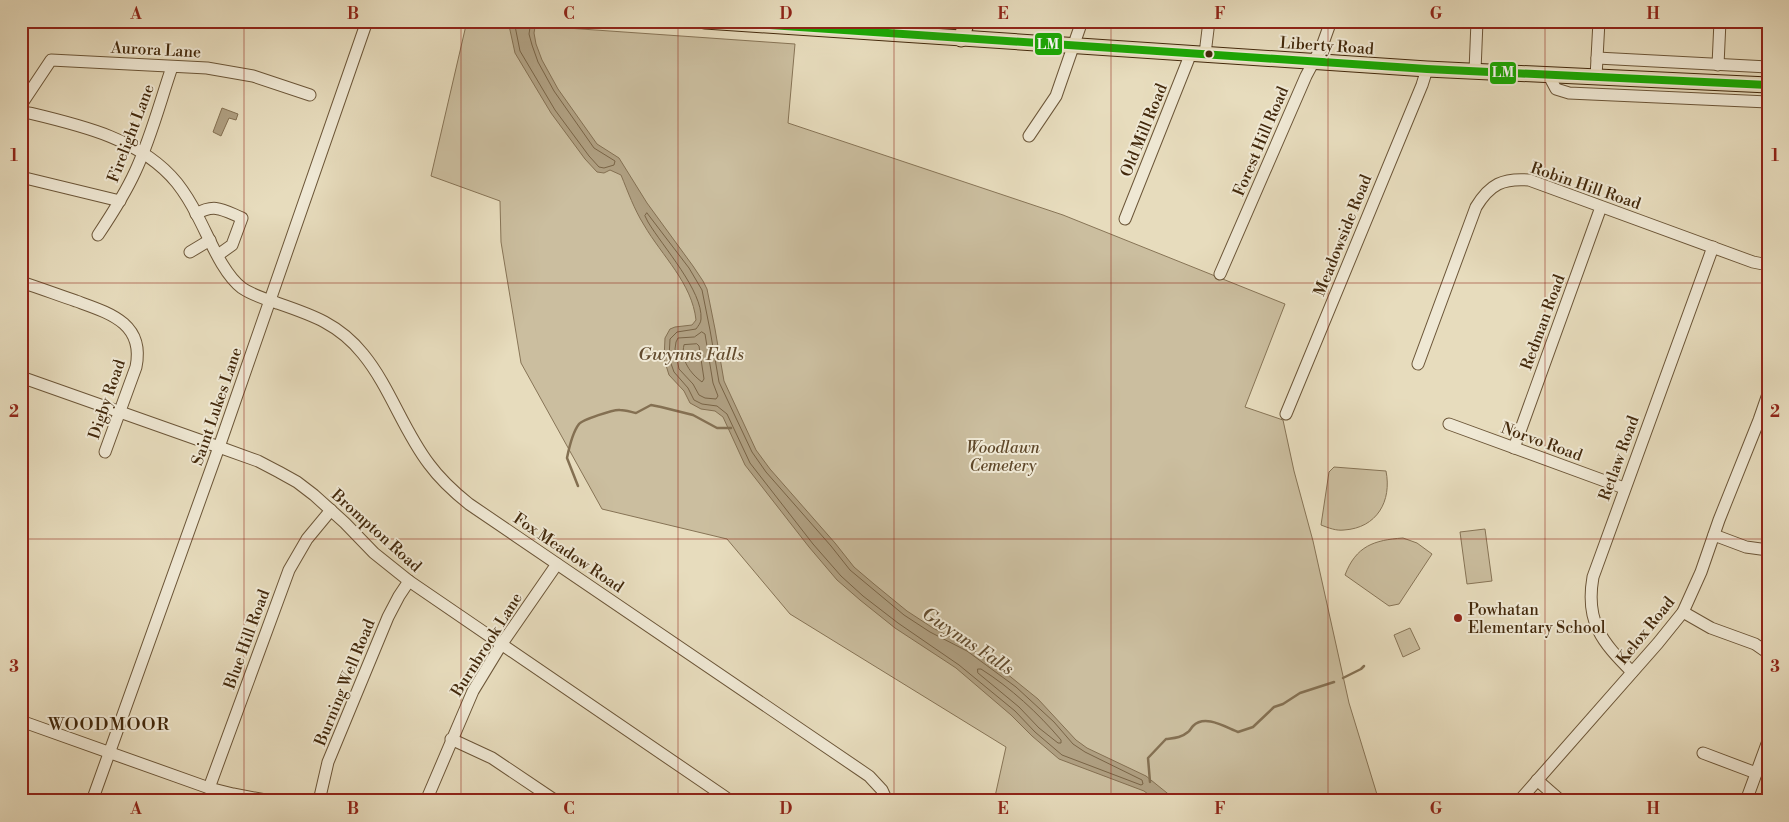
<svg xmlns="http://www.w3.org/2000/svg" width="1789" height="822" font-family="'Libre Bodoni',serif">
<style>
.green{fill:#cbbe9f;stroke:#877456}
.water{fill:#af9f81;stroke:#847052}
.lines{fill:none;stroke-linecap:round;stroke-linejoin:round}
.shore{stroke:#796446;stroke-width:1}
.stream{stroke:#847052;stroke-width:2.5}
.minor-casing{stroke:#6c5638;stroke-width:13}
.major-casing{stroke:#43290c;stroke-width:17}
.minor{stroke:#efe8d4;stroke-width:11}
.major{stroke:#e7dcbd;stroke-width:15}
.bus-1-casing{stroke:#efe8d4;stroke-width:11}
.bus-1{stroke:#1ba905;stroke-width:8}
.grid{fill:none;stroke:#8f2418;stroke-width:1;stroke-opacity:0.55}
.bus-dot{fill:#43290c;stroke:#efe8d4;stroke-width:2}
.poi-dot{fill:#8f2418;stroke:#efe8d4;stroke-width:2}
.labels{text-anchor:middle;stroke-width:4;stroke-linejoin:round;paint-order:stroke}
.street-label{font-size:16px;fill:#43290c;stroke:#efe8d4}
.park-label{font-size:16px;font-style:italic;fill:#5e4729;stroke:#efe8d4}
.poi-label{font-size:16px;fill:#43290c;stroke:#efe8d4;text-anchor:start}
.water-label{font-size:18px;font-style:italic;fill:#634c2f;stroke:#efe8d4}
.neighbourhood-label{font-size:18px;letter-spacing:1px;fill:#43290c;stroke:#efe8d4}
.line-badge{stroke:#efe8d4;stroke-width:2}
.badge-label{font-size:14px;text-anchor:middle;font-weight:bold;fill:#fff}
.neatline{fill:none;stroke:#8f2418;stroke-width:2}
.grid-label{font-size:16px;text-anchor:middle;font-weight:bold;fill:#8f2418}
</style>
<rect width="100%" height="100%" fill="#e7dcbd"/>
<filter id="stains"><feTurbulence type="fractalNoise" baseFrequency=".004" numOctaves="4"/><feColorMatrix values="0 0 0 0 .2 0 0 0 0 .09 0 0 0 0 .02 0 0 0 .5 -.17"/></filter>
<radialGradient id="worn" r=".72"><stop offset=".6" stop-color="#630" stop-opacity="0"/><stop offset="1" stop-color="#630" stop-opacity=".3"/></radialGradient>
<g class="green">
<polygon points="467,21 795,44 788,123 1063,215 1285,304 1245,407 1283,420 1294,471 1313,541 1349,703 1379,801 994,801 1006,747 790,614 727,539 602,509 521,363 501,242 500,201 431,176"/>
<path d="M 1334,467 L 1386,471 C 1392,501 1377,528 1344,530 C 1336,531 1329,528 1321,525 L 1329,472 Z"/>
<polygon points="1485,529 1492,581 1467,584 1460,532"/>
<path d="M 1403,538 L 1417,543 L 1432,554 L 1399,604 L 1389,606 L 1345,575 C 1356,546 1374,540 1403,538 Z"/>
<polygon points="1410,628 1420,649 1403,657 1394,635"/>
</g>
<g class="water">
<path d="M 508,21 L 536,21 L 534,33 L 536,44 L 542,60 L 558,89 L 597,144 L 619,158 L 647,203 L 693,266 L 703,281 L 707,289 L 715,329 L 724,381 L 756,450 L 770,469 L 835,543 L 854,567 L 874,584 L 907,611 L 933,628 L 969,647 L 996,665 L 1038,699 L 1076,740 L 1087,748 L 1146,776 L 1177,801 L 1157,801 L 1144,791 L 1059,759 L 1032,736 L 1011,715 L 956,668 L 895,628 L 860,600 L 837,580 L 809,547 L 745,465 L 723,417 L 715,411 L 701,409 L 690,403 L 684,391 L 669,375 L 664,359 L 665,338 L 670,329 L 675,327 L 692,325 L 696,320 C 692,283 662,256 644,225 C 634,209 628,192 621,175 L 610,170 L 604,173 L 597,172 L 585,159 L 551,113 L 515,53 Z"/>
<polygon points="222,108 238,114 236,120 229,118 221,136 213,132"/>
</g>
<g class="lines">
<g class="shore">
<polyline points="514,21 520,51 555,110 589,156 599,167 604,168 614,165 615,161 594,148 554,91 538,62 532,45 529,34 531,21"/>
<path d="M 647,213 L 689,268 L 702,290 L 710,330 L 719,382 L 752,452 L 766,472 L 831,546 L 850,570 L 904,615 L 930,632 L 967,651 L 1016,687 L 1054,722 L 1073,744 L 1085,752 L 1142,780 L 1143,784 L 1141,785 L 1062,755 L 1035,732 L 1015,711 L 959,665 L 898,623 L 863,596 L 841,576 L 813,544 L 750,463 L 727,414 L 717,406 L 702,404 L 694,400 L 688,388 L 674,372 L 669,358 L 670,339 L 677,332 L 696,329 C 698,326 701,323 701,319 C 703,291 663,247 648,222 L 645,216 Z"/>
<polygon points="702,332 705,334 713,383 718,396 716,399 705,398 699,395 693,384 679,369 675,349 676,342 678,338 694,337"/>
<path d="M 697,344 L 699,346 L 704,379 L 702,382 C 691,374 680,360 684,345 Z"/>
<path d="M 978,669 L 981,669 C 1011,688 1038,713 1061,740 L 1061,743 L 1058,743 L 1039,728 L 1019,707 L 978,673 Z"/>
</g>
<g class="stream">
<path d="M 578,486 L 567,458 C 569,448 572,433 579,424 C 582,420 614,409 620,410 C 625,410 631,412 636,413 L 651,405 L 661,407 L 693,415 L 717,428 L 731,428"/>
<polyline points="1343,678 1361,669 1364,666"/>
<path d="M 1150,782 L 1148,758 L 1166,739 C 1174,738 1181,738 1188,732 C 1190,731 1191,728 1193,726 C 1205,714 1225,727 1238,732 L 1253,727 L 1274,707 L 1283,704 L 1300,693 L 1334,682"/>
</g>
<g class="minor-casing">
<g id="minor">
<polyline points="905,21 909,35"/>
<polyline points="1205,54 1209,21"/>
<polyline points="1597,58 1768,67"/>
<polyline points="1718,65 1720,21"/>
<polyline points="1475,71 1477,21"/>
<polyline points="1548,74 1556,89 1569,93 1768,102"/>
<polyline points="1596,77 1599,21"/>
<polyline points="21,105 51,60 207,68 253,76 310,95"/>
<path d="M 21,111 C 75,124 140,137 177,183 C 184,192 191,203 197,215 C 209,237 222,273 242,288 C 252,295 265,299 277,303 C 312,315 339,324 363,354 C 390,387 403,430 429,464 C 440,479 454,492 469,504 L 869,776 L 882,790 L 887,801"/>
<polyline points="1029,136 1056,96 1082,21"/>
<polyline points="21,177 120,201"/>
<path d="M 196,214 C 215,203 223,210 242,218 L 232,245 L 218,255"/>
<polyline points="1125,219 1191,53"/>
<path d="M 98,235 C 112,214 125,194 135,172 C 151,138 160,102 172,67"/>
<polyline points="190,252 210,240"/>
<polyline points="1220,274 1306,76 1322,46 1331,21"/>
<path d="M 21,282 C 40,288 58,295 76,301 C 109,313 145,323 136,367 L 105,452"/>
<path d="M 1418,364 L 1476,207 C 1490,184 1503,178 1529,180 L 1753,262 L 1768,265"/>
<polyline points="21,377 219,447 258,461 279,472 297,482 314,495 345,523 374,553 409,581 731,801"/>
<polyline points="1286,414 1422,85 1427,69"/>
<polyline points="1449,424 1624,488"/>
<polyline points="1514,448 1601,207"/>
<polyline points="1714,535 1746,547 1768,550"/>
<polyline points="1683,612 1711,628 1755,644 1768,653"/>
<path d="M 1632,672 C 1602,642 1585,622 1593,577 L 1713,247"/>
<polyline points="21,721 209,788 233,794 271,801"/>
<polyline points="451,739 492,758 556,801"/>
<polyline points="1703,753 1756,773"/>
<polyline points="1537,780 1561,801"/>
<polyline points="209,788 289,570 307,539 331,510"/>
<polyline points="92,801 219,447 367,21"/>
<polyline points="319,801 328,762 333,750 388,617 399,596 409,581"/>
<polyline points="426,801 473,691 501,645 557,564"/>
<polyline points="1519,801 1658,643 1683,612 1701,572 1719,520 1759,420 1768,394"/>
<polyline points="1746,801 1768,741"/>
</g>
</g>
<g class="major-casing">
<g id="major">
<polyline points="705,21 1427,69 1768,85"/>
<polyline points="961,39 967,21"/>
</g>
</g>
<use href="#minor" class="minor"/>
<use href="#major" class="major"/>
<g class="bus-1-casing">
<polyline id="bus-1" points="709,21 1427,69 1768,85"/>
</g>
<use href="#bus-1" class="bus-1"/>
</g>
<path class="grid" d="M 244,21 L 244,801M 461,21 L 461,801M 678,21 L 678,801M 894,21 L 894,801M 1111,21 L 1111,801M 1328,21 L 1328,801M 1545,21 L 1545,801M 21,283 L 1768,283M 21,539 L 1768,539"/>
<circle class="bus-dot" cx="1209" cy="54" r="4.5"/>
<circle class="poi-dot" cx="1458" cy="618" r="5"/>
<g class="labels">
<g class="street-label">
<text transform="translate(1327 45) rotate(4)" y="6">Liberty Road</text>
<text transform="translate(156 49) rotate(3)" y="6">Aurora Lane</text>
<text transform="translate(1143 130) rotate(-68)" y="6">Old Mill Road</text>
<text transform="translate(130 133) rotate(-69)" y="6">Firelight Lane</text>
<text transform="translate(1260 141) rotate(-67)" y="6">Forest Hill Road</text>
<text transform="translate(1586 185) rotate(19)" y="6">Robin Hill Road</text>
<text transform="translate(1342 235) rotate(-68)" y="6">Meadowside Road</text>
<text transform="translate(1542 322) rotate(-70)" y="6">Redman Road</text>
<text transform="translate(106 399) rotate(-71)" y="6">Digby Road</text>
<text transform="translate(216 406) rotate(-71)" y="6">Saint Lukes Lane</text>
<text transform="translate(1542 441) rotate(20)" y="6">Norvo Road</text>
<text transform="translate(1618 458) rotate(-70)" y="6">Retlaw Road</text>
<text transform="translate(377 530) rotate(42)" y="6">Brompton Road</text>
<text transform="translate(569 552) rotate(34)" y="6">Fox Meadow Road</text>
<text transform="translate(1645 630) rotate(-51)" y="6">Kelox Road</text>
<text transform="translate(246 639) rotate(-70)" y="6">Blue Hill Road</text>
<text transform="translate(486 644) rotate(-58)" y="6">Burnbrook Lane</text>
<text transform="translate(344 682) rotate(-68)" y="6">Burning Well Road</text>
</g>
<g class="park-label">
<text x="1003" y="453">Woodlawn<tspan x="1003" dy="18">Cemetery</tspan></text>
</g>
<g class="poi-label">
<text x="1468" y="615">Powhatan<tspan x="1468" dy="18">Elementary School</tspan></text>
</g>
<g class="water-label">
<text x="691" y="360">Gwynns Falls</text>
<text transform="translate(968 641) rotate(34)" y="6">Gwynns Falls</text>
</g>
<g class="neighbourhood-label">
<text x="109" y="730">WOODMOOR</text>
</g>
</g>
<g class="line-badge">
<rect x="1034" y="32" width="29" height="24" rx="5" fill="#1ba905"/>
<rect x="1489" y="61" width="28" height="24" rx="5" fill="#1ba905"/>
</g>
<g class="badge-label">
<text x="1048" y="49">LM</text>
<text x="1503" y="77">LM</text>
</g>
<rect width="1789" height="822" fill="none" stroke="#e7dcbd" stroke-width="55"/>
<rect x="28" y="28" width="1734" height="766" class="neatline"/>
<g class="grid-label">
<text x="136" y="19">A</text>
<text x="353" y="19">B</text>
<text x="569" y="19">C</text>
<text x="786" y="19">D</text>
<text x="1003" y="19">E</text>
<text x="1220" y="19">F</text>
<text x="1436" y="19">G</text>
<text x="1653" y="19">H</text>
<text x="14" y="161">1</text>
<text x="1775" y="161">1</text>
<text x="14" y="417">2</text>
<text x="1775" y="417">2</text>
<text x="14" y="672">3</text>
<text x="1775" y="672">3</text>
<text x="136" y="814">A</text>
<text x="353" y="814">B</text>
<text x="569" y="814">C</text>
<text x="786" y="814">D</text>
<text x="1003" y="814">E</text>
<text x="1220" y="814">F</text>
<text x="1436" y="814">G</text>
<text x="1653" y="814">H</text>
</g>
<rect width="100%" height="100%" filter="url(#stains)"/>
<rect width="100%" height="100%" fill="url(#worn)"/>
</svg>
